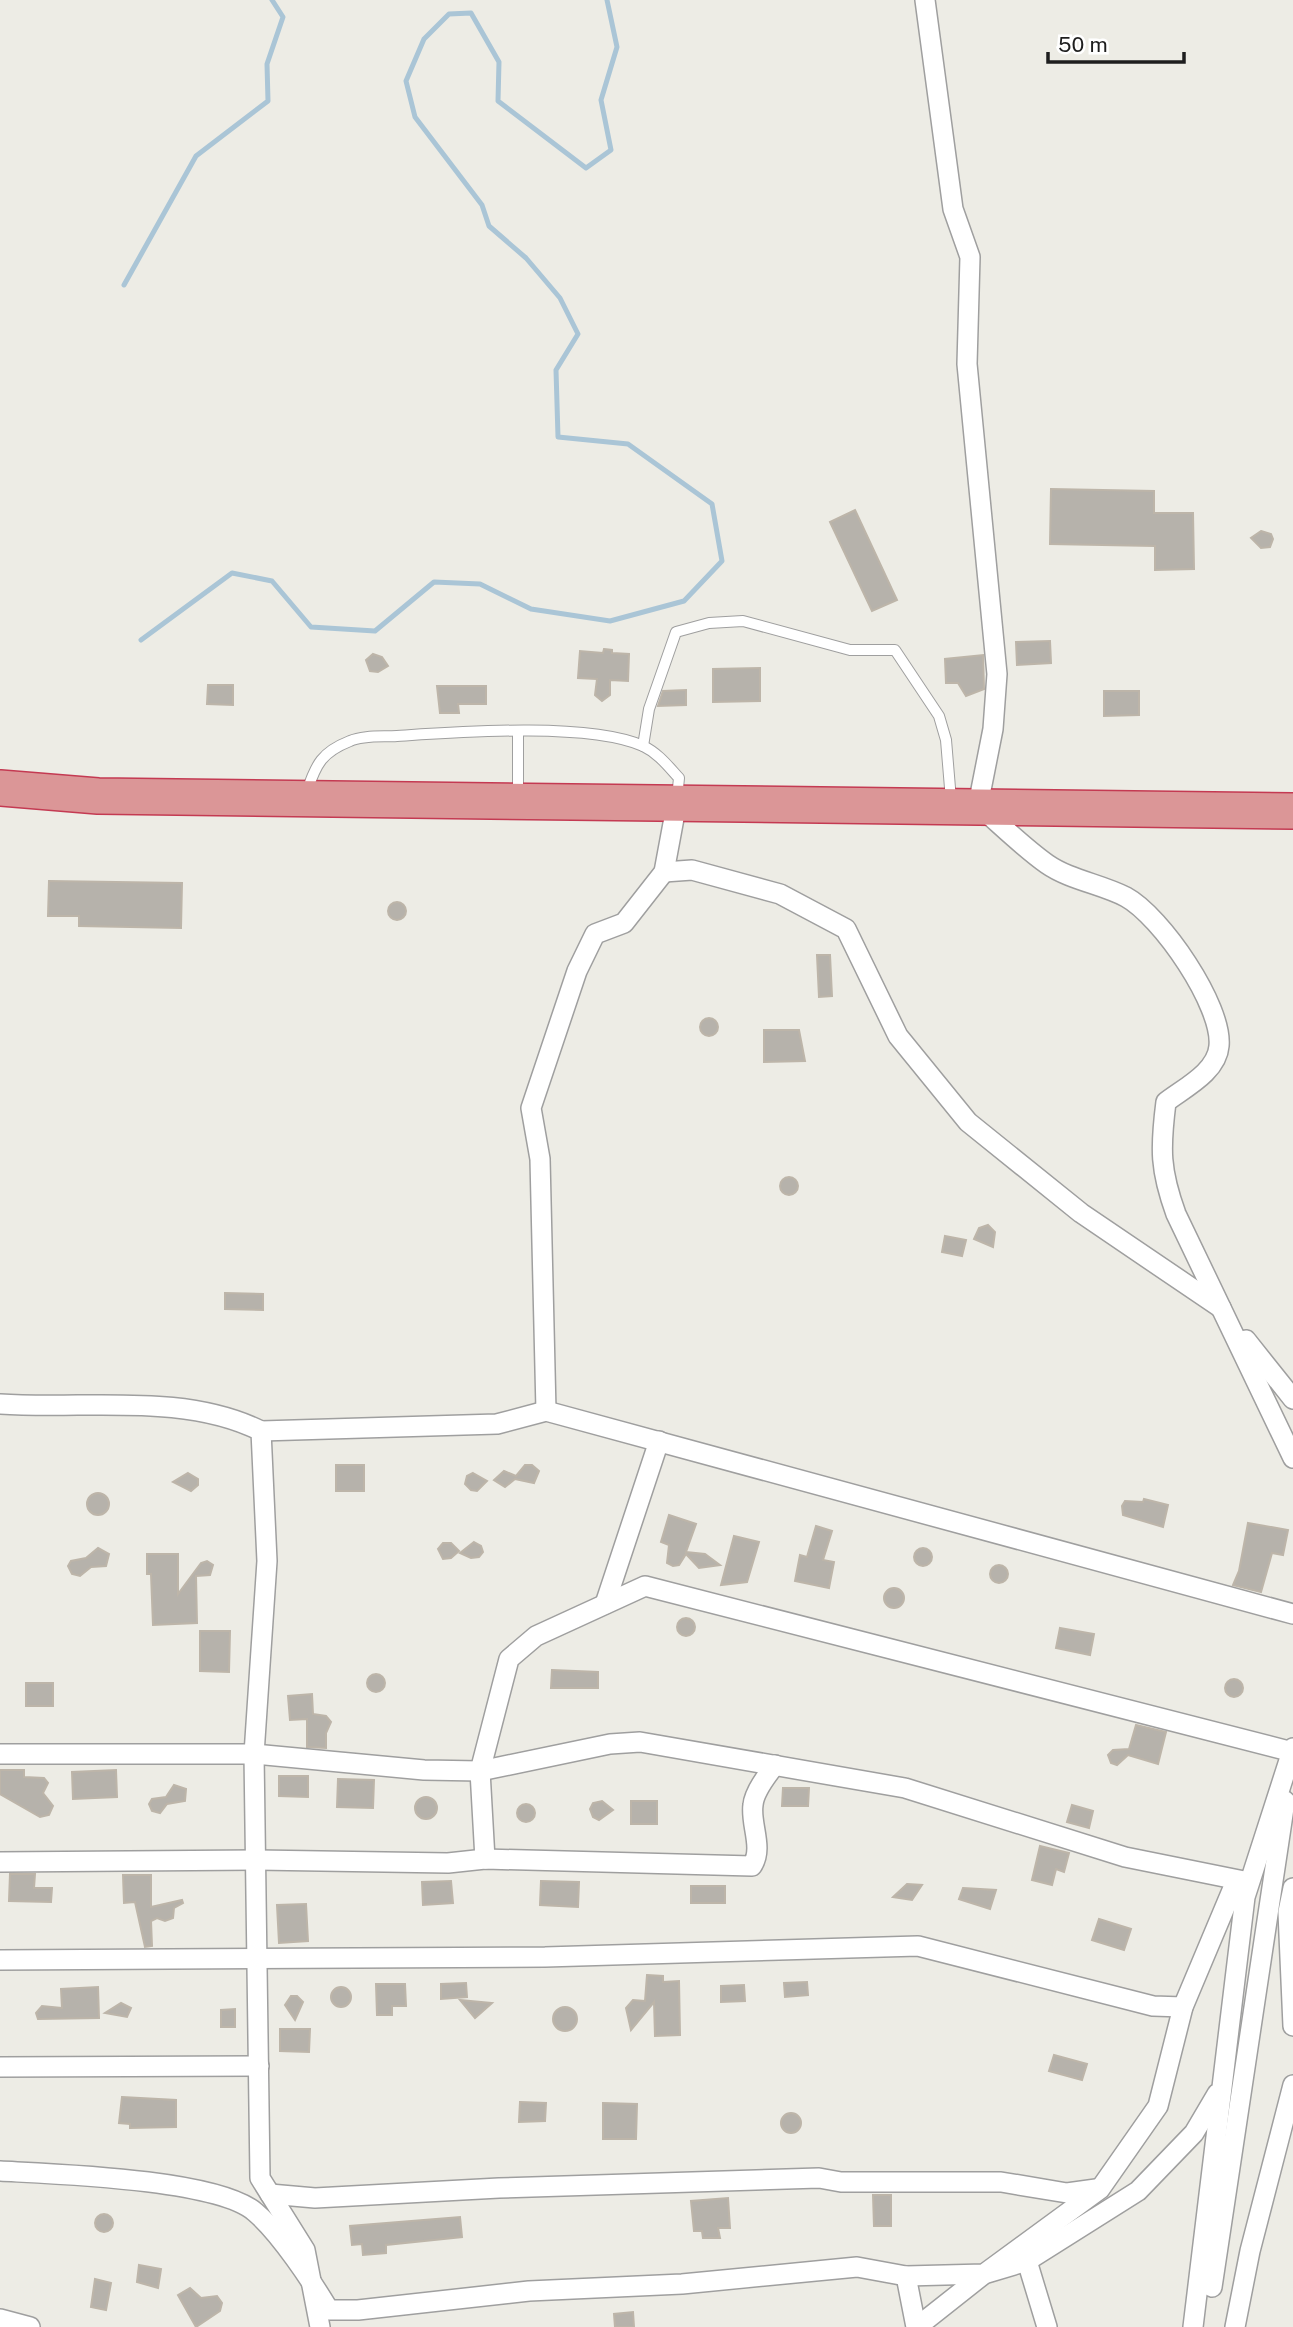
<svg xmlns="http://www.w3.org/2000/svg" width="1293" height="2327" font-family="'Public Sans',sans-serif">
<style>
.lines{fill:none;stroke-linecap:round;stroke-linejoin:round}
.stream{stroke:#aac5d6;stroke-width:5}
.building{fill:#b6b2ab;stroke:#bdb5a9;stroke-width:2}
.lane-casing{stroke:#9f9f9f;stroke-width:12}
.street-casing{stroke:#9f9f9f;stroke-width:22}
.highway-casing{stroke:#c43a52;stroke-width:38}
.lane{stroke:#fff;stroke-width:10}
.street{stroke:#fff;stroke-width:19}
.highway{stroke:#db9697;stroke-width:35}
</style>
<rect width="100%" height="100%" fill="#edece5"/>
<g class="lines">
<g class="stream">
<polyline points="124,285 196,156 268,101 267,64 283,17 272,0"/>
<polyline points="141,640 232,573 272,581 311,627 375,631 434,582 480,584 531,609 610,621 684,601 722,561 712,504 628,444 558,437 556,370 578,334 560,298 526,258 489,226 482,205 415,117 406,81 424,39 449,14 471,13 499,62 498,101 586,168 611,150 601,100 617,47 607,0"/>
</g>
</g>
<g class="building">
<polygon points="1051,489 1154,491 1154,513 1193,513 1194,569 1155,570 1155,546 1050,544"/>
<polygon points="855,510 897,600 872,611 830,522"/>
<polygon points="1261,531 1271,534 1273,539 1270,547 1261,548 1251,538"/>
<polygon points="1050,641 1051,663 1017,665 1016,642"/>
<polygon points="604,649 612,650 612,653 629,654 628,681 610,680 610,695 602,701 595,695 597,679 578,678 580,651 603,653"/>
<polygon points="373,654 382,657 388,666 378,672 370,671 366,660"/>
<polygon points="983,655 984,689 966,696 958,683 946,683 945,659"/>
<polygon points="760,668 760,701 713,702 713,669"/>
<polygon points="208,685 233,685 233,705 207,704"/>
<polygon points="437,686 486,686 486,704 458,704 459,713 440,713"/>
<polygon points="686,690 686,705 658,706 663,691"/>
<polygon points="1104,691 1139,691 1139,715 1104,716"/>
<polygon points="49,881 182,883 181,928 79,926 79,916 48,916"/>
<circle cx="397" cy="911" r="9"/>
<polygon points="817,955 830,955 832,996 819,997"/>
<circle cx="709" cy="1027" r="9"/>
<polygon points="764,1030 799,1030 805,1061 764,1062"/>
<circle cx="789" cy="1186" r="9"/>
<polygon points="988,1225 995,1232 993,1247 974,1239 979,1228"/>
<polygon points="945,1236 966,1240 962,1256 942,1252"/>
<polygon points="225,1293 263,1294 263,1310 225,1309"/>
<rect x="336" y="1465" width="28" height="26"/>
<polygon points="525,1465 532,1465 539,1471 534,1483 515,1479 505,1487 494,1480 504,1471 516,1476"/>
<polygon points="188,1473 198,1479 198,1485 191,1491 173,1482"/>
<polygon points="473,1473 487,1481 477,1491 471,1490 465,1484 467,1476"/>
<circle cx="98" cy="1504" r="11"/>
<polygon points="1144,1499 1168,1505 1163,1527 1123,1515 1122,1506 1125,1501 1143,1502"/>
<polygon points="669,1515 696,1524 686,1552 705,1554 720,1565 699,1568 686,1554 679,1565 673,1566 667,1563 669,1545 661,1542"/>
<polygon points="1248,1523 1288,1530 1283,1555 1272,1553 1261,1592 1233,1585 1239,1571"/>
<polygon points="816,1526 832,1531 823,1560 834,1562 829,1588 795,1581 800,1555 807,1557"/>
<polygon points="734,1536 759,1542 747,1582 721,1585"/>
<polygon points="474,1542 481,1546 483,1552 479,1557 471,1558 460,1553"/>
<polygon points="443,1543 451,1543 459,1551 451,1558 443,1559 438,1549"/>
<polygon points="98,1548 109,1554 106,1566 91,1567 80,1576 72,1574 68,1566 71,1561 86,1558"/>
<circle cx="923" cy="1557" r="9"/>
<polygon points="147,1554 178,1554 178,1594 201,1563 207,1561 213,1565 210,1575 196,1576 197,1623 153,1625 151,1574 147,1574"/>
<circle cx="999" cy="1574" r="9"/>
<circle cx="894" cy="1598" r="10"/>
<circle cx="686" cy="1627" r="9"/>
<polygon points="1060,1628 1094,1634 1090,1655 1056,1648"/>
<polygon points="200,1631 230,1631 229,1672 200,1671"/>
<polygon points="552,1670 598,1672 598,1688 551,1688"/>
<circle cx="376" cy="1683" r="9"/>
<circle cx="1234" cy="1688" r="9"/>
<rect x="26" y="1683" width="27" height="23"/>
<polygon points="312,1694 313,1714 326,1716 331,1722 326,1733 326,1748 307,1747 307,1719 290,1720 288,1696"/>
<polygon points="1136,1725 1166,1732 1158,1764 1128,1755 1117,1765 1111,1763 1108,1755 1113,1750 1129,1749"/>
<polygon points="0,1770 24,1770 24,1777 44,1778 48,1783 43,1793 53,1806 49,1815 40,1817 0,1794"/>
<polygon points="116,1770 117,1797 73,1799 72,1772"/>
<polygon points="279,1776 308,1776 308,1797 279,1796"/>
<polygon points="338,1779 374,1780 373,1808 337,1807"/>
<polygon points="174,1785 186,1789 185,1801 167,1804 160,1813 152,1811 149,1804 152,1799 166,1797"/>
<polygon points="783,1788 809,1788 808,1806 782,1806"/>
<circle cx="426" cy="1808" r="11"/>
<polygon points="602,1801 613,1810 599,1820 593,1817 590,1809 593,1803"/>
<rect x="631" y="1801" width="26" height="23"/>
<circle cx="526" cy="1813" r="9"/>
<polygon points="1072,1805 1093,1811 1089,1828 1067,1822"/>
<polygon points="1040,1846 1069,1853 1064,1872 1056,1869 1052,1885 1032,1880"/>
<polygon points="10,1874 35,1874 34,1888 52,1888 51,1902 9,1901"/>
<polygon points="123,1875 151,1875 151,1907 182,1900 183,1903 174,1908 173,1918 165,1921 157,1918 151,1921 152,1946 145,1947 135,1902 124,1903"/>
<polygon points="451,1881 453,1903 423,1905 422,1882"/>
<polygon points="541,1881 579,1882 578,1907 540,1905"/>
<polygon points="907,1884 922,1885 912,1900 893,1897"/>
<rect x="691" y="1886" width="34" height="17"/>
<polygon points="963,1888 996,1890 990,1909 959,1899"/>
<polygon points="306,1904 308,1941 279,1943 277,1905"/>
<polygon points="1099,1919 1131,1929 1124,1950 1092,1940"/>
<polygon points="647,1975 663,1976 663,1982 679,1981 680,2035 655,2036 654,2002 631,2030 626,2008 633,2000 645,2001"/>
<polygon points="807,1982 808,1995 785,1997 784,1983"/>
<polygon points="466,1983 467,1997 441,1999 441,1984"/>
<polygon points="376,1984 405,1984 406,2006 392,2006 392,2015 377,2015"/>
<polygon points="744,1985 745,2001 721,2002 721,1986"/>
<polygon points="98,1987 99,2018 38,2019 36,2013 42,2006 62,2008 61,1989"/>
<circle cx="341" cy="1997" r="10"/>
<polygon points="291,1996 297,1996 303,2002 295,2020 285,2005"/>
<polygon points="460,2000 492,2003 475,2018"/>
<polygon points="121,2003 131,2008 127,2017 105,2013"/>
<circle cx="565" cy="2019" r="12"/>
<polygon points="235,2009 235,2027 221,2027 221,2010"/>
<polygon points="280,2029 310,2029 309,2052 280,2051"/>
<polygon points="1054,2055 1087,2064 1082,2080 1049,2071"/>
<polygon points="122,2097 176,2100 176,2127 130,2128 130,2124 119,2123"/>
<polygon points="520,2102 546,2103 545,2121 519,2122"/>
<polygon points="603,2103 637,2104 636,2139 603,2139"/>
<circle cx="791" cy="2123" r="10"/>
<polygon points="873,2195 891,2195 891,2226 874,2226"/>
<polygon points="728,2198 730,2228 718,2228 720,2238 703,2238 702,2231 694,2231 691,2201"/>
<circle cx="104" cy="2223" r="9"/>
<polygon points="460,2217 462,2237 386,2245 386,2253 363,2255 362,2244 352,2245 350,2226"/>
<polygon points="139,2265 161,2269 158,2288 137,2282"/>
<polygon points="95,2279 111,2283 106,2310 91,2307"/>
<polygon points="190,2288 201,2298 217,2296 222,2303 220,2311 196,2327 178,2295"/>
<polygon points="633,2312 634,2327 615,2327 614,2314"/>
</g>
<g class="lines">
<g class="lane-casing">
<g id="lane">
<polyline points="643,746 649,709 676,632 709,623 743,621 850,650 895,650 939,716 946,740 951,800"/>
<path d="M 307,791 C 316,764 322,752 350,741 C 363,735 383,737 397,736 C 458,732 589,722 643,746 C 658,753 668,766 679,778 L 677,798"/>
<polyline points="518,795 518,732"/>
</g>
</g>
<g class="street-casing">
<g id="street">
<path d="M 925,0 L 953,209 L 970,257 L 967,364 L 997,674 L 993,729 L 978,805 C 1001,825 1023,847 1047,864 C 1070,880 1101,884 1126,897 C 1161,916 1223,1006 1219,1046 C 1217,1072 1184,1088 1166,1102 C 1160,1149 1160,1170 1176,1214 L 1293,1458"/>
<polyline points="664,872 692,870 780,894 846,929 898,1036 968,1122 1081,1213 1221,1308"/>
<polyline points="1246,1340 1293,1399"/>
<path d="M 0,1404 C 84,1410 183,1392 261,1431 L 267,1561 L 254,1754 L 260,2178 L 305,2250 L 320,2327"/>
<polyline points="546,1411 540,1159 531,1108 577,971 595,934 624,923 664,872 677,802"/>
<polyline points="261,1431 497,1424 546,1411 1293,1614"/>
<polyline points="605,1604 659,1441"/>
<polyline points="0,1754 254,1754 424,1770 480,1771 610,1744 640,1742 905,1788 1125,1857 1249,1882"/>
<polyline points="485,1859 480,1771 509,1659 536,1636 645,1586 1293,1752"/>
<path d="M 0,1862 L 257,1860 L 448,1863 L 485,1859 L 752,1866 C 764,1848 750,1824 753,1805 C 754,1792 767,1775 775,1765"/>
<polyline points="1293,1888 1288,1912 1293,2026"/>
<polyline points="0,1960 545,1957 918,1946 1153,2006 1183,2007"/>
<polyline points="0,2067 259,2066"/>
<path d="M 0,2171 C 54,2174 217,2179 255,2212 C 280,2233 312,2282 329,2310 L 358,2310 L 529,2291 L 682,2284 L 857,2267 L 906,2276 L 984,2274 L 1100,2189 L 1158,2106 L 1183,2007 L 1236,1881"/>
<polyline points="270,2194 315,2198 499,2188 819,2178 841,2182 1001,2182 1067,2193 1096,2189"/>
<polyline points="1027,2261 1047,2327"/>
<polyline points="906,2276 916,2327"/>
<polyline points="1212,2287 1285,1801"/>
<polyline points="0,2319 30,2327"/>
<polyline points="917,2327 984,2274 1027,2261 1138,2191 1194,2133 1217,2094"/>
<polyline points="1193,2327 1245,1897 1293,1748"/>
<polyline points="1235,2327 1250,2251 1293,2085"/>
</g>
</g>
<g class="highway-casing">
<polyline id="highway" points="0,788 98,796 1293,811"/>
</g>
<use href="#lane" class="lane"/>
<use href="#street" class="street"/>
<use href="#highway" class="highway"/>
</g>
<path d="M1048 52v10h136v-10" fill="none" stroke="#1e1e1e" stroke-width="3.5"/>
<text x="1058" y="52" font-size="21" fill="#1e1e1e" stroke="#ffffff" stroke-width="5" paint-order="stroke">50 m</text>
</svg>
